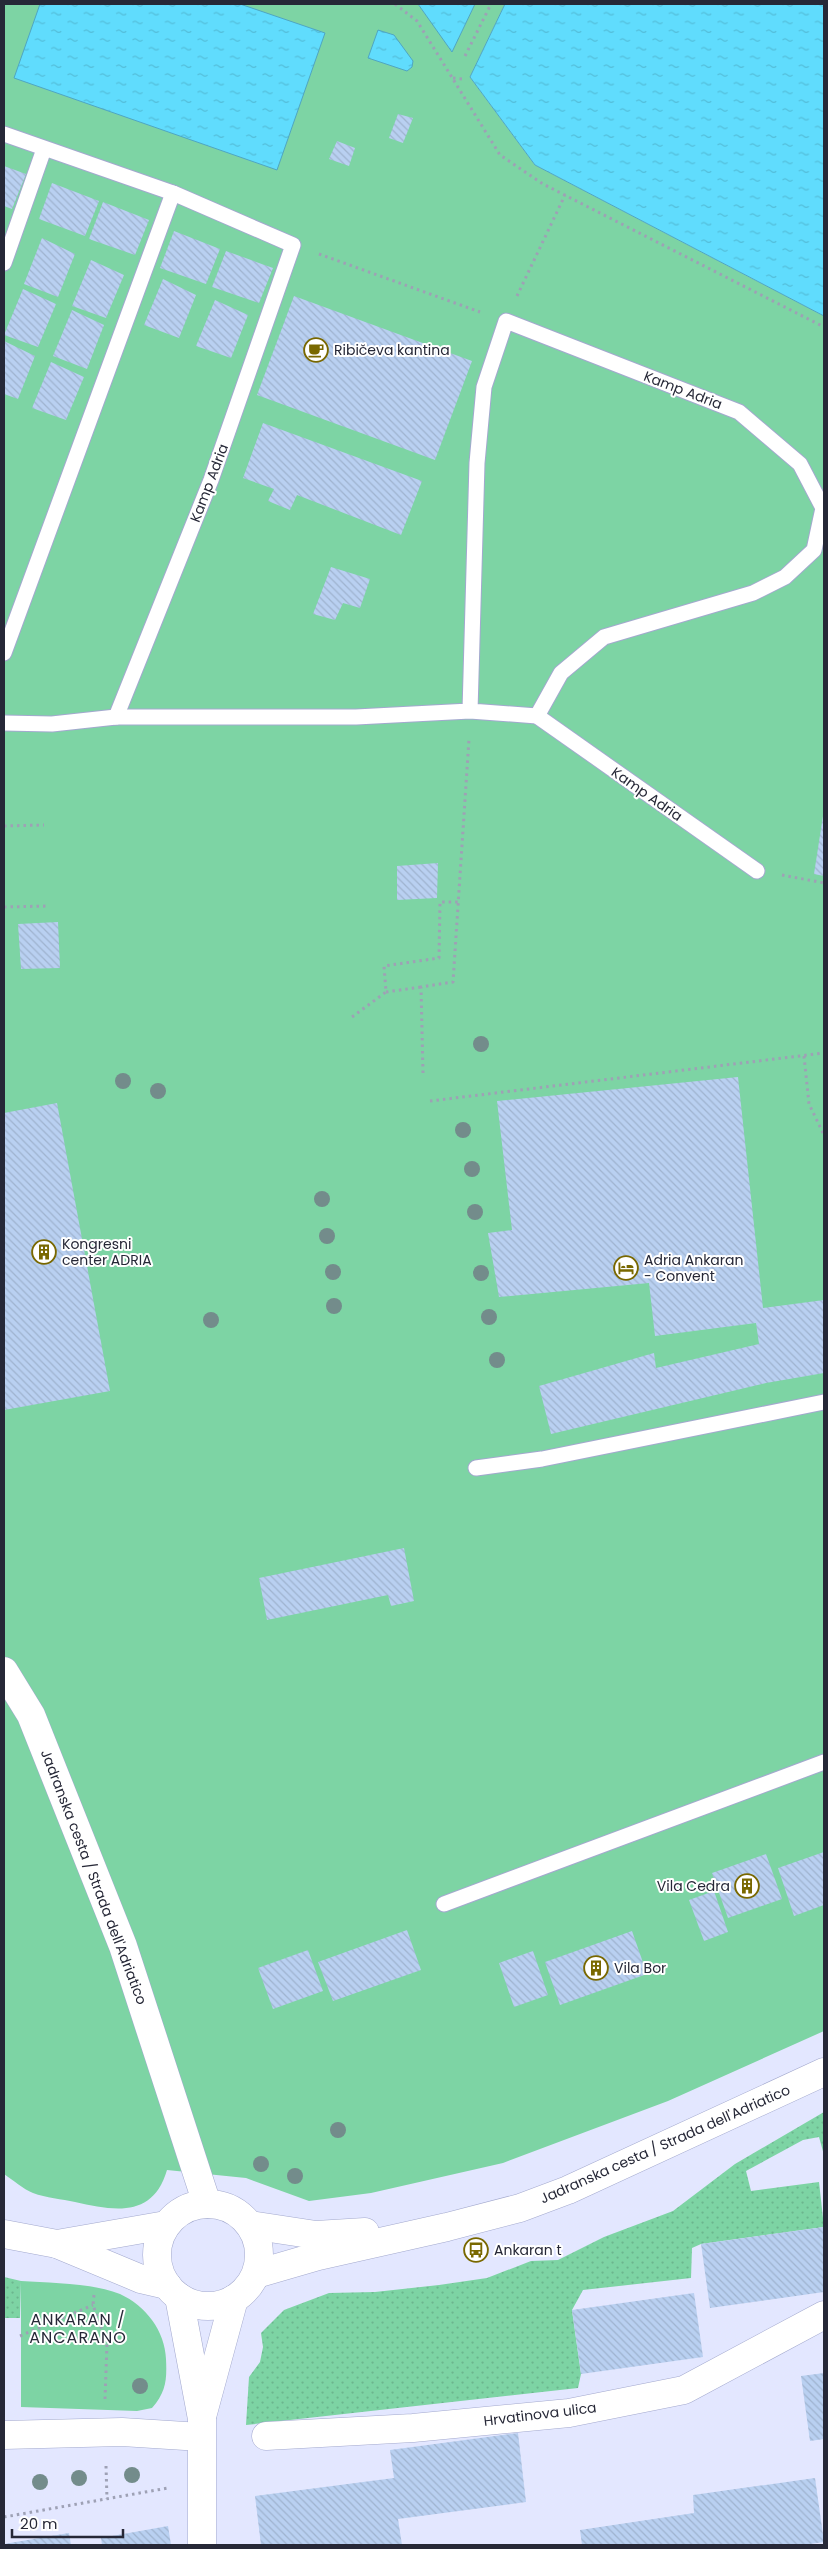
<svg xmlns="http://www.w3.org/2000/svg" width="828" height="2549" font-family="Poppins,sans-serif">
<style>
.grass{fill:url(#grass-dots)}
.green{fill:#7dd4a4}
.water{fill:url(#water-ripples);stroke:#4fa6c2}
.building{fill:url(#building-back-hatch)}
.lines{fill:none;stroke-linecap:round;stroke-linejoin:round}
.lane-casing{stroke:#a3a9ce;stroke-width:17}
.street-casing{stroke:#a3a9ce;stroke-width:29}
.secondary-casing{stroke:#a3a9ce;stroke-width:29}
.path{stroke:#9ea1b5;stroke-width:3;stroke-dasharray:2.5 4;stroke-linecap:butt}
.lane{stroke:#fff;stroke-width:15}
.street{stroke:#fff;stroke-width:28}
.secondary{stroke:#fff;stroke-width:28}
.tree{fill:#738c8b}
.labels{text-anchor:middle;stroke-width:4;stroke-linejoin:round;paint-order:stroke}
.poi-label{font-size:14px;fill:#262837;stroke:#fff;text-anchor:start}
.street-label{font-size:14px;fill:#262837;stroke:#fff}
.quarter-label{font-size:16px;letter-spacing:1px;fill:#262837;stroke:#fff}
</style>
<defs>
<pattern id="grass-dots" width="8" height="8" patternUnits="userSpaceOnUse" patternTransform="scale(1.25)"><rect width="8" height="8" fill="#7dd4a4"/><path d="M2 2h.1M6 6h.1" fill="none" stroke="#6cb68e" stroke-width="1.8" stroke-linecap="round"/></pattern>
<pattern id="water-ripples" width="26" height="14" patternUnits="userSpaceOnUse" patternTransform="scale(1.25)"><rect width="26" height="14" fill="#60dcfd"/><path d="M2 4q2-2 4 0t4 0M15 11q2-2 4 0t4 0" fill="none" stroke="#53bdd9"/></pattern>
<pattern id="building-back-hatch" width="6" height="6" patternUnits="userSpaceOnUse" patternTransform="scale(1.25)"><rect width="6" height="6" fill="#b9d0f1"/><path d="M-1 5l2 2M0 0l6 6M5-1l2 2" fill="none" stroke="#9fb3cf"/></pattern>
</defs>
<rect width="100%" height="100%" fill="#e3e7ff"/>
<g class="grass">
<polygon points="824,2112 824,2155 819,2137 803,2140 746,2171 751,2191 819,2182 824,2227 701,2244 692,2248 691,2278 583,2290 572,2310 581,2374 578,2388 246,2425 249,2377 260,2362 263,2347 261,2333 284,2310 329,2293 375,2292 439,2285 487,2278 531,2261 558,2260 604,2237 673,2211 735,2164"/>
<polygon points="4,2277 21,2281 20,2318 4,2318"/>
</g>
<g class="green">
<path d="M 4,4 L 418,4 L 452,51 L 475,4 L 505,4 L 470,77 L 535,165 L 824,316 L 824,2031 L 668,2101 L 503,2163 L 371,2193 L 309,2201 L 246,2178 L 167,2170 C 153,2218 115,2211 75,2202 C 62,2199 46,2198 33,2193 C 23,2189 13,2180 4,2174 Z"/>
<path d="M 21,2281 C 51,2283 93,2283 120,2294 C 146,2306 165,2331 166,2359 C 167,2380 166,2392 152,2408 L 137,2411 L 21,2407 Z"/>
</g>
<g class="water">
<polygon points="40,4 240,4 325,33 277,170 14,78"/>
<polygon points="418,4 475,4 452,52"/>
<polygon points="505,4 824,4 824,316 535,165 470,77"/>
<polygon points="378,30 394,35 413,61 412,67 407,71 368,58"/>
</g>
<g class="building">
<polygon points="398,114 413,118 403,143 389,138"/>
<polygon points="337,141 355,148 349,166 329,159"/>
<polygon points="4,166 26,174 12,209 4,206"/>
<polygon points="52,183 99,201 85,236 39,219"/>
<polygon points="103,202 149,220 135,255 89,239"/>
<polygon points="174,231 220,249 206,284 160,268"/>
<polygon points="42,238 75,254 58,297 24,284"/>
<polygon points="226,251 273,268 259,303 212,287"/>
<polygon points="91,260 124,275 106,318 72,306"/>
<polygon points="163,279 196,295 179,338 144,325"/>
<polygon points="23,289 56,304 38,347 4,335"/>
<polygon points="294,296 472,361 435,460 257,395"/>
<polygon points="215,300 248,315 231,358 196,346"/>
<polygon points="72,310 104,325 87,369 53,356"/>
<polygon points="4,341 35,356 18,399 4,394"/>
<polygon points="51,362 84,377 66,420 32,408"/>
<polygon points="263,423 422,481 401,535 297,495 290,510 268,501 274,489 243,478"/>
<polygon points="331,567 370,579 360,608 343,603 335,620 313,614"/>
<polygon points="823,816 824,817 824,876 814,874"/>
<polygon points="438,863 437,898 397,900 397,866"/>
<polygon points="58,922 60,968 21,969 18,924"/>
<polygon points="738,1077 763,1308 824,1300 824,1373 766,1383 551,1434 539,1386 654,1353 656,1368 759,1344 756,1323 655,1336 649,1283 499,1297 488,1233 512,1230 497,1101"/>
<polygon points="57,1103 110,1391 4,1410 4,1113"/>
<polygon points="404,1548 414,1601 391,1606 388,1595 267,1620 259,1578"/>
<polygon points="824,1852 824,1905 794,1916 778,1868"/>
<polygon points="766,1854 782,1899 728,1918 712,1873"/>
<polygon points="714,1891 728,1932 704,1941 689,1900"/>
<polygon points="407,1930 421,1970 333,2001 318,1962"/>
<polygon points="632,1931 647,1974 560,2005 545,1962"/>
<polygon points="308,1950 323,1991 273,2009 258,1968"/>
<polygon points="533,1951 548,1995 514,2007 499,1963"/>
<polygon points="824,2227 824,2292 710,2308 701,2244"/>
<polygon points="694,2293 703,2357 581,2374 572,2310"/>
<polygon points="824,2373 824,2439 810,2441 801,2376"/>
<polygon points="518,2433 526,2502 398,2519 402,2545 261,2545 255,2496 394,2478 390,2450"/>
<polygon points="815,2478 824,2542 803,2545 582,2545 580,2530 694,2513 693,2495"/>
<polygon points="168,2526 171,2545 102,2545 101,2538"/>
<polygon points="69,2533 71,2545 4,2545 4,2544"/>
</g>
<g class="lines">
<g class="lane-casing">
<g id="lane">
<polyline points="4,134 173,193 293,245 211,480 116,717"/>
<polyline points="4,263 44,149"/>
<polyline points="4,653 173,193"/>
<polyline points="537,716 757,871"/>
<polyline points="4,723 52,724 116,717 356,717 470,711 537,716 561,673 604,637 753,593 785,577 814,550 823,508 800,464 739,412 506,321 484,387 477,463 470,711"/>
<polyline points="476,1468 542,1459 824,1402"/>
<polyline points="444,1904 824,1762"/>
</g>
</g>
<g class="street-casing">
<g id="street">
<polyline points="4,1671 31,1715 123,1946 207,2204"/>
<polyline points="179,2297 202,2419 202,2545"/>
<polyline points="203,2413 234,2299"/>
<polyline points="4,2435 122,2432 201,2437"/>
<polyline points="266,2436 413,2428 569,2413 684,2390 824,2315"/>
</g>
</g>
<g class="secondary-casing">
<g id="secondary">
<circle cx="208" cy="2255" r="51"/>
<polyline points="250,2225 316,2235 365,2232"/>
<polyline points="4,2234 57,2244 141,2279 167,2285"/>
<polyline points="57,2244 166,2225"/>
<polyline points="256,2274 318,2256 447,2227 520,2208 568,2190 824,2072"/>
</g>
</g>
<g class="path">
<polyline points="395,4 417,21 500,155 543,184 824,327"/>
<polyline points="465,56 491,4"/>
<polyline points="453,78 463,79"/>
<polyline points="319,254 480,312"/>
<polyline points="517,296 565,195"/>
<polyline points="4,826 44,825"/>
<polyline points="782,875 824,883"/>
<polyline points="4,907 49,906"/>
<polyline points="386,992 421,987"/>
<polyline points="352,1017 386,992 384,966 439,958 440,902 460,902"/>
<polyline points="804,1056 809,1104 824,1135"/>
<polyline points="423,1073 421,987 453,982 469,739"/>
<polyline points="430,1101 824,1053"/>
<polyline points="94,2295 93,2305 107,2344 105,2399"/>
<polyline points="20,2336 93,2305"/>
<polyline points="106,2466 107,2499"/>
<polyline points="4,2517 168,2488"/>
</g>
<use href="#lane" class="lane"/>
<use href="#street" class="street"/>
<use href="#secondary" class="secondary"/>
</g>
<g class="tree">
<circle cx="481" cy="1044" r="8"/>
<circle cx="123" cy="1081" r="8"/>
<circle cx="158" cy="1091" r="8"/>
<circle cx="463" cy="1130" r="8"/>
<circle cx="472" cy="1169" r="8"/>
<circle cx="322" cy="1199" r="8"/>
<circle cx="475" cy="1212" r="8"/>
<circle cx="327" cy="1236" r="8"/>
<circle cx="333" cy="1272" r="8"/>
<circle cx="481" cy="1273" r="8"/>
<circle cx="334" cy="1306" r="8"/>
<circle cx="489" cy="1317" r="8"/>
<circle cx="211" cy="1320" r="8"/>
<circle cx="497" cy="1360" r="8"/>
<circle cx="338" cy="2130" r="8"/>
<circle cx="261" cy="2164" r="8"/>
<circle cx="295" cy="2176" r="8"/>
<circle cx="140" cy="2386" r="8"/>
<circle cx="132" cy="2475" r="8"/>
<circle cx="79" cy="2478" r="8"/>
<circle cx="40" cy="2482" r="8"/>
</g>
<defs>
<g id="cafe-ring" transform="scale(1.25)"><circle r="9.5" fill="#fff" stroke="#796800" stroke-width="1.5"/><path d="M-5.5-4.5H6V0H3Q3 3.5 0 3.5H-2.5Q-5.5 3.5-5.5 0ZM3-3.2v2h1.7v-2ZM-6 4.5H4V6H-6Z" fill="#796800"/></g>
<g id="building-ring" transform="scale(1.25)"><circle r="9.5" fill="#fff" stroke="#796800" stroke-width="1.5"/><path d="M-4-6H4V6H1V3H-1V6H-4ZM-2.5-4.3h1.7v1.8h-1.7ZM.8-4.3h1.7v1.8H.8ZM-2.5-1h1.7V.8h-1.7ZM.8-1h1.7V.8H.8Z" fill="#796800"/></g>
<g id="hotel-ring" transform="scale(1.25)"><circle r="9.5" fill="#fff" stroke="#796800" stroke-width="1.5"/><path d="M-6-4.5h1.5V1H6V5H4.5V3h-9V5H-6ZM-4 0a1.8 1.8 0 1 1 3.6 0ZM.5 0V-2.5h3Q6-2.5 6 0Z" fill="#796800"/></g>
<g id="bus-ring" transform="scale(1.25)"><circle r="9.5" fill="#fff" stroke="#796800" stroke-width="1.5"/><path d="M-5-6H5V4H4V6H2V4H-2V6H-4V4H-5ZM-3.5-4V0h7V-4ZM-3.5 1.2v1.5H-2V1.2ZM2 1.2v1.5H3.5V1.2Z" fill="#796800"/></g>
</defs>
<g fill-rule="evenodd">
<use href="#cafe-ring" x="316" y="350"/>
<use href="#building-ring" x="44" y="1252"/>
<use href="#hotel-ring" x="626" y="1268"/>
<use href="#building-ring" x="747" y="1886"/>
<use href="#building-ring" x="596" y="1968"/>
<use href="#bus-ring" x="476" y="2250"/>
</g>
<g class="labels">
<g class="poi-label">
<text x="334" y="355">Ribičeva kantina</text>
<text x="62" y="1249">Kongresni<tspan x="62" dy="16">center ADRIA</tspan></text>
<text x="644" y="1265">Adria Ankaran<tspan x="644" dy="16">- Convent</tspan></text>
<text x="730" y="1891" text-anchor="end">Vila Cedra</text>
<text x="614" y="1973">Vila Bor</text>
<text x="494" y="2255">Ankaran t</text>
</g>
<g class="street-label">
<text transform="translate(683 390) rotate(21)" y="5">Kamp Adria</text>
<text transform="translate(209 483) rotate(-69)" y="5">Kamp Adria</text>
<text transform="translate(647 794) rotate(35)" y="5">Kamp Adria</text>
<text transform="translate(94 1877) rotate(69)" y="5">Jadranska cesta / Strada dell'Adriatico</text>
<text transform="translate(665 2144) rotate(-24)" y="5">Jadranska cesta / Strada dell'Adriatico</text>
<text transform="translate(540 2414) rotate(-7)" y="5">Hrvatinova ulica</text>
</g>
<g class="quarter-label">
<text x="78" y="2325">ANKARAN /<tspan x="78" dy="18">ANCARANO</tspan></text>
</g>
</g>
<rect width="828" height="2549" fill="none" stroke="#262837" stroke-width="10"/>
<path d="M12 2529v8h111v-8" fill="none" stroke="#262837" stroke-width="2.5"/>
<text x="20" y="2529" font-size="15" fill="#262837" stroke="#ffffff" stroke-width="4" paint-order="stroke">20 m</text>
</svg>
